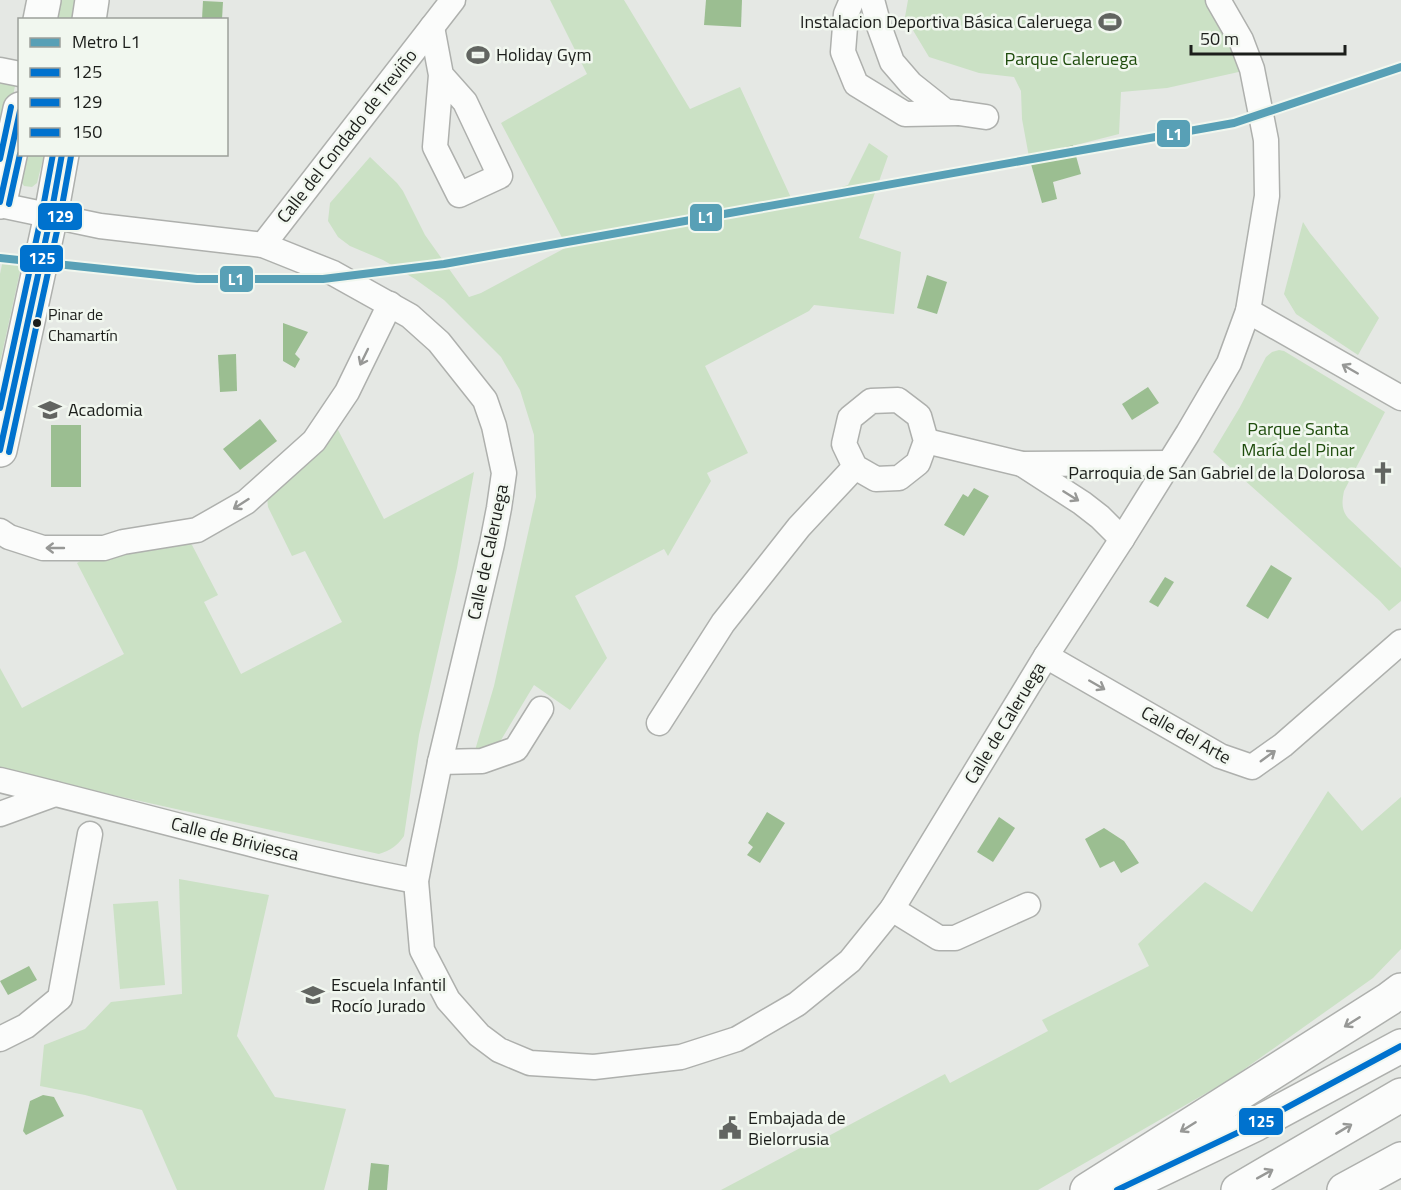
<svg xmlns="http://www.w3.org/2000/svg" width="1401" height="1190" font-family="'Titillium Web',sans-serif">
<style>
.green{fill:#cbe1c5}
.water{fill:#9bbe91}
.lines{fill:none;stroke-linecap:round;stroke-linejoin:round}
.street-casing{stroke:#aeb0ad;stroke-width:27}
.primary-casing{stroke:#aeb0ad;stroke-width:36}
.highway-casing{stroke:#aeb0ad;stroke-width:36}
.street{stroke:#fbfcfb;stroke-width:24}
.primary{stroke:#fbfcfb;stroke-width:33}
.highway{stroke:#fbfcfb;stroke-width:33}
.bus-1-casing{stroke:#f1f7ef;stroke-width:10}
.bus-2-casing{stroke:#f1f7ef;stroke-width:10}
.bus-3-casing{stroke:#f1f7ef;stroke-width:10}
.bus-1{stroke:#0072ce;stroke-width:6}
.bus-2{stroke:#0072ce;stroke-width:6}
.bus-3{stroke:#0072ce;stroke-width:6}
.metro-1-casing{stroke:#f1f7ef;stroke-width:12}
.metro-1{stroke:#58a0b6;stroke-width:8}
.oneway{stroke:#979896}
.bus-dot{fill:#1c1e1b;stroke:#f1f7ef;stroke-width:2}
.labels{text-anchor:middle;stroke-width:5;stroke-linejoin:round;paint-order:stroke}
.bus-label{font-size:16px;fill:#1c1e1b;stroke:#f1f7ef;text-anchor:start}
.poi-label{font-size:18px;fill:#1c1e1b;stroke:#f1f7ef;text-anchor:start}
.park-label{font-size:18px;fill:#1e4c0c;stroke:#f1f7ef}
.street-label{font-size:18px;fill:#1c1e1b;stroke:#f1f7ef}
.line-badge{stroke:#f1f7ef;stroke-width:2}
.badge-label{font-size:16px;text-anchor:middle;font-weight:bold;fill:#fff}
</style>
<rect width="100%" height="100%" fill="#e5e8e4"/>
<g class="green">
<polygon points="58,0 78,0 73,19 54,20"/>
<polygon points="550,0 624,0 690,109 740,87 793,202 848,185 869,143 888,156 859,238 901,252 894,314 814,305 809,311 705,366 748,453 707,473 711,481 668,556 664,549 575,596 607,658 570,710 534,685 501,740 473,757 494,686 536,497 534,435 520,390 501,357 444,300 415,279 383,260 350,246 338,237 328,221 330,203 370,157 397,183 403,191 425,235 469,297 481,293 567,247 501,123 587,74"/>
<polygon points="908,0 1218,0 1252,69 1167,88 1121,92 1119,134 1029,157 1022,119 1021,91 1014,77 979,73 929,57 905,17"/>
<polygon points="0,78 16,81 0,161"/>
<polygon points="25,155 44,155 37,183 32,187 24,186 20,180"/>
<polygon points="1303,222 1310,233 1379,318 1358,355 1296,314 1284,294"/>
<polygon points="4,255 23,258 0,363 0,274"/>
<path d="M 1279,350 L 1284,351 L 1385,412 L 1344,491 C 1342,502 1341,509 1348,518 L 1401,568 L 1401,601 L 1389,611 L 1380,601 L 1213,452 L 1240,407 L 1266,357 L 1272,352 Z"/>
<path d="M 337,428 L 384,519 L 474,472 L 457,568 L 419,735 L 404,836 C 397,846 391,850 379,854 L 0,770 L 0,668 L 22,708 L 124,654 L 77,563 L 84,559 L 116,556 L 141,551 L 179,542 L 186,541 L 192,545 L 218,595 L 204,602 L 241,674 L 342,622 L 305,551 L 292,556 L 268,507 L 267,498 Z"/>
<polygon points="1328,791 1362,831 1401,797 1401,949 1373,978 1229,1080 1038,1190 721,1190 802,1147 804,1149 945,1074 950,1083 1048,1031 1042,1020 1149,966 1138,944 1205,882 1252,912"/>
<polygon points="179,879 269,895 237,1036 275,1097 346,1109 324,1190 177,1190 142,1110 85,1095 40,1086 44,1045 85,1029 111,1002 182,994"/>
<polygon points="158,901 165,985 120,989 113,904"/>
</g>
<g class="water">
<polygon points="706,0 742,0 741,27 704,25"/>
<polygon points="203,1 223,2 222,19 202,19"/>
<polygon points="1073,145 1081,174 1053,182 1057,199 1042,203 1029,157"/>
<polygon points="927,275 947,282 937,314 917,308"/>
<polygon points="283,323 308,332 295,354 300,359 295,368 283,361"/>
<polygon points="236,354 237,391 220,392 218,355"/>
<polygon points="1148,387 1159,403 1132,420 1122,404"/>
<polygon points="260,419 277,441 240,470 223,449"/>
<rect x="51" y="425" width="30" height="62"/>
<polygon points="974,488 989,496 964,536 944,525 963,494 968,497"/>
<polygon points="1271,565 1292,578 1268,619 1246,606"/>
<polygon points="1165,577 1174,582 1158,607 1149,602"/>
<polygon points="767,812 785,823 760,863 747,855 753,847 748,843"/>
<polygon points="999,817 1015,828 993,862 977,852"/>
<polygon points="1104,828 1124,841 1139,863 1121,873 1114,861 1100,868 1085,839"/>
<polygon points="29,966 37,980 8,995 0,981"/>
<polygon points="43,1095 54,1097 64,1116 26,1135 23,1131 30,1101"/>
<polygon points="371,1163 389,1165 387,1190 368,1190"/>
</g>
<g class="lines">
<g class="street-casing">
<g id="street">
<polyline points="852,0 846,14 843,52 856,84 905,114 958,113"/>
<polyline points="872,0 879,26 892,62 911,84 945,111 986,117"/>
<polyline points="432,27 441,75 465,102 500,176 459,195 435,147 441,75"/>
<polyline points="0,70 20,74"/>
<polyline points="0,205 100,226 263,245 333,273 410,316 439,342 485,400 494,426 504,473 499,508 492,544 440,762 422,850 416,881 422,950 448,1000 479,1035 499,1050 530,1063 594,1067 681,1057 737,1039 797,1004 850,961 892,909 1046,656 1122,539 1188,433 1229,363 1248,311 1267,196 1266,140 1252,69 1241,40 1218,0"/>
<polyline points="263,245 453,0"/>
<polyline points="1248,311 1401,398"/>
<polygon points="898,400 919,416 926,441 918,463 899,478 876,479 855,467 844,444 850,418 871,401"/>
<polyline points="926,441 1022,464 1169,463"/>
<polyline points="1022,464 1082,503 1100,517 1122,539"/>
<polyline points="0,531 9,537 43,548 104,548 123,542 197,530 246,502 314,441 347,392 390,304"/>
<polyline points="1046,656 1220,756 1252,767 1283,745 1401,642"/>
<polyline points="659,723 723,623 799,527 855,467"/>
<polyline points="440,762 482,761 516,749 541,709"/>
<path d="M 0,780 C 139,814 276,854 416,881"/>
<polyline points="0,814 55,794"/>
<polyline points="892,909 939,938 955,938 1028,905"/>
<polyline points="0,1039 26,1026 60,998 90,834"/>
</g>
</g>
<g class="primary-casing">
<g id="primary">
<polyline points="40,20 44,0"/>
<polyline points="89,20 92,0"/>
<polyline points="0,202 20,109"/>
<polyline points="0,450 51,215 62,154"/>
</g>
</g>
<g class="highway-casing">
<g id="highway">
<polyline points="1133,1183 1256,1124 1401,1046"/>
<polyline points="1087,1190 1389,999 1401,990"/>
<polyline points="1238,1190 1401,1095"/>
<polyline points="1344,1190 1401,1159"/>
</g>
</g>
<use href="#street" class="street"/>
<use href="#primary" class="primary"/>
<use href="#highway" class="highway"/>
<g class="bus-1-casing">
<g id="bus-1">
<polyline points="0,202 20,111"/>
<polyline points="0,450 51,215 62,154"/>
<polyline points="1117,1190 1256,1124 1401,1046"/>
</g>
</g>
<g class="bus-2-casing">
<g id="bus-2">
<polyline points="9,204 20,154"/>
<polyline points="9,452 60,217 71,156"/>
</g>
</g>
<g class="bus-3-casing">
<g id="bus-3">
<polyline points="0,159 11,107"/>
<polyline points="0,408 42,213 53,154"/>
</g>
</g>
<use href="#bus-1" class="bus-1"/>
<use href="#bus-2" class="bus-2"/>
<use href="#bus-3" class="bus-3"/>
<g class="metro-1-casing">
<polyline id="metro-1" points="0,258 197,279 323,279 444,264 1234,123 1401,67"/>
</g>
<use href="#metro-1" class="metro-1"/>
</g>
<defs><path id="oneway-shaft" d="M-6 0H5M1.5-3L5.5 0L1.5 3" fill="none" stroke-width="1.6" stroke-linecap="round" stroke-linejoin="round" transform="scale(1.5)"/></defs>
<g class="oneway">
<use href="#oneway-shaft" transform="translate(364 357) rotate(116)"/>
<use href="#oneway-shaft" transform="translate(1350 369) rotate(-150)"/>
<use href="#oneway-shaft" transform="translate(1071 496) rotate(32)"/>
<use href="#oneway-shaft" transform="translate(241 504) rotate(147)"/>
<use href="#oneway-shaft" transform="translate(55 548) rotate(-180)"/>
<use href="#oneway-shaft" transform="translate(1097 685) rotate(30)"/>
<use href="#oneway-shaft" transform="translate(1268 756) rotate(-36)"/>
<use href="#oneway-shaft" transform="translate(1352 1022) rotate(148)"/>
<use href="#oneway-shaft" transform="translate(1188 1127) rotate(148)"/>
<use href="#oneway-shaft" transform="translate(1344 1129) rotate(-31)"/>
<use href="#oneway-shaft" transform="translate(1265 1174) rotate(-29)"/>
</g>
<defs>
<g id="stadium-bare" transform="scale(1.8)"><path d="M0-5a6.5 5 0 1 0 0 10a6.5 5 0 1 0 0-10ZM-3.5-1.8h7v3.6h-7Z" fill="#626561" stroke="#f1f7ef" stroke-width="2.5" paint-order="stroke"/></g>
<g id="school-bare" transform="scale(1.8)"><path d="M0-5L7-2L0 1L-7-2ZM-4 1L0 2.5L4 1V4Q0 6-4 4Z" fill="#626561" stroke="#f1f7ef" stroke-width="2.5" paint-order="stroke"/></g>
<g id="church-bare" transform="scale(1.8)"><path d="M-1.2-6h2.4v3.5h3.3v2.4h-3.3V6h-2.4V-.1h-3.3v-2.4h3.3Z" fill="#626561" stroke="#f1f7ef" stroke-width="2.5" paint-order="stroke"/></g>
<g id="civic-bare" transform="scale(1.8)"><path d="M-.6-6.5H3V-4.5H.6V-3L4-1V1h2V6H-6V1h2V-1L-.6-3ZM-1.2 2.5V6h2.4V2.5Z" fill="#626561" stroke="#f1f7ef" stroke-width="2.5" paint-order="stroke"/></g>
</defs>
<g fill-rule="evenodd">
<use href="#stadium-bare" x="1110" y="22"/>
<use href="#stadium-bare" x="478" y="55"/>
<use href="#school-bare" x="50" y="410"/>
<use href="#church-bare" x="1383" y="473"/>
<use href="#school-bare" x="313" y="995"/>
<use href="#civic-bare" x="730" y="1128"/>
</g>
<circle class="bus-dot" cx="37" cy="323" r="5"/>
<g class="labels">
<g class="bus-label">
<text x="48" y="320">Pinar de<tspan x="48" dy="21">Chamartín</tspan></text>
</g>
<g class="poi-label">
<text x="1092" y="28" text-anchor="end">Instalacion Deportiva Básica Caleruega</text>
<text x="496" y="61">Holiday Gym</text>
<text x="68" y="416">Acadomia</text>
<text x="1365" y="479" text-anchor="end">Parroquia de San Gabriel de la Dolorosa</text>
<text x="331" y="991">Escuela Infantil<tspan x="331" dy="21">Rocío Jurado</tspan></text>
<text x="748" y="1124">Embajada de<tspan x="748" dy="21">Bielorrusia</tspan></text>
</g>
<g class="park-label">
<text x="1071" y="65">Parque Caleruega</text>
<text x="1298" y="435">Parque Santa<tspan x="1298" dy="21">María del Pinar</tspan></text>
</g>
<g class="street-label">
<text transform="translate(347 136) rotate(-52)" y="6">Calle del Condado de Treviño</text>
<text transform="translate(488 552) rotate(-78)" y="6">Calle de Caleruega</text>
<text transform="translate(1005 723) rotate(-59)" y="6">Calle de Caleruega</text>
<text transform="translate(1186 735) rotate(29)" y="6">Calle del Arte</text>
<text transform="translate(235 839) rotate(14)" y="6">Calle de Briviesca</text>
</g>
</g>
<g class="line-badge">
<rect x="1156" y="119" width="35" height="29" rx="6" fill="#58a0b6"/>
<rect x="37" y="202" width="46" height="29" rx="6" fill="#0072ce"/>
<rect x="689" y="203" width="34" height="29" rx="6" fill="#58a0b6"/>
<rect x="19" y="244" width="45" height="29" rx="6" fill="#0072ce"/>
<rect x="219" y="265" width="35" height="28" rx="6" fill="#58a0b6"/>
<rect x="1238" y="1107" width="46" height="29" rx="6" fill="#0072ce"/>
</g>
<g class="badge-label">
<text x="1174" y="140">L1</text>
<text x="60" y="222">129</text>
<text x="706" y="223">L1</text>
<text x="42" y="264">125</text>
<text x="236" y="285">L1</text>
<text x="1261" y="1127">125</text>
</g>
<rect x="18" y="18" width="210" height="138" fill="#f1f7ef" stroke="#9ca09a" stroke-width="1.5"/>
<rect x="30" y="38" width="30" height="9" fill="#58a0b6" stroke="#9ca09a" stroke-width="1.5"/>
<text x="72" y="48" font-size="18" fill="#1c1e1b">Metro L1</text>
<rect x="30" y="68" width="30" height="9" fill="#0072ce" stroke="#9ca09a" stroke-width="1.5"/>
<text x="72" y="78" font-size="18" fill="#1c1e1b">125</text>
<rect x="30" y="98" width="30" height="9" fill="#0072ce" stroke="#9ca09a" stroke-width="1.5"/>
<text x="72" y="108" font-size="18" fill="#1c1e1b">129</text>
<rect x="30" y="128" width="30" height="9" fill="#0072ce" stroke="#9ca09a" stroke-width="1.5"/>
<text x="72" y="138" font-size="18" fill="#1c1e1b">150</text>
<path d="M1191 45v9h154v-9" fill="none" stroke="#1c1e1b" stroke-width="3"/>
<text x="1200" y="45" font-size="18" fill="#1c1e1b" stroke="#f1f7ef" stroke-width="4.5" paint-order="stroke">50 m</text>
</svg>
